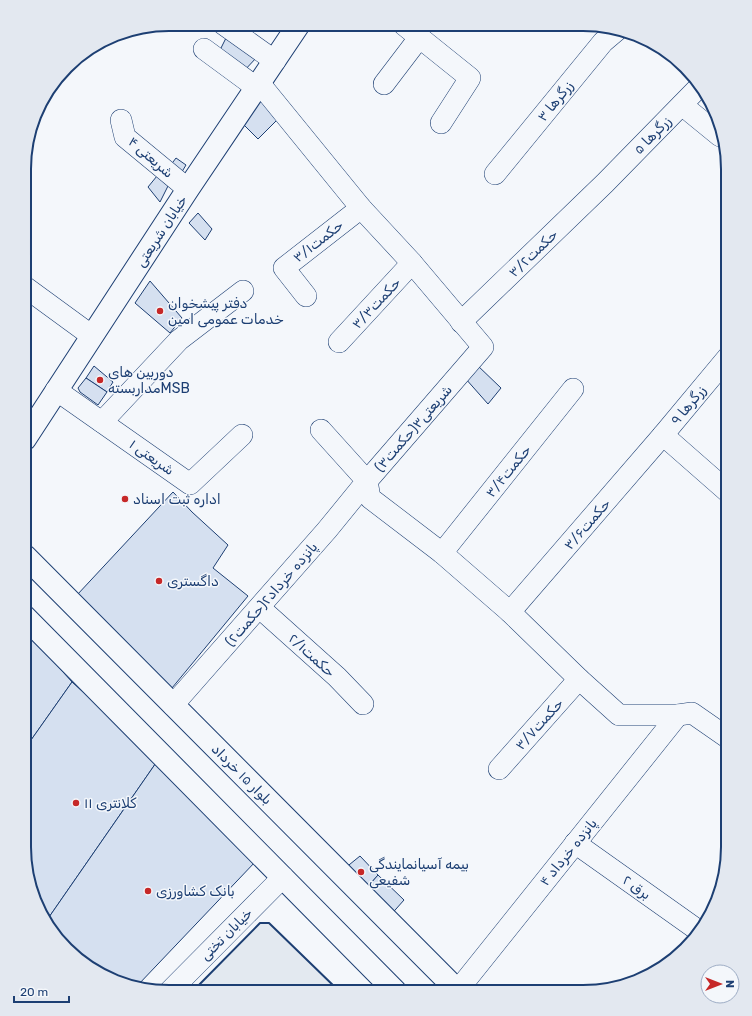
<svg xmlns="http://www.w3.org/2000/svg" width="752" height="1016" font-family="Rubik,Cairo,sans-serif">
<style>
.green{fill:#e3e9f0;stroke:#687fa3}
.building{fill:#d5e0f0;stroke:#1d3f73}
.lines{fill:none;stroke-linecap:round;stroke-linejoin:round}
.minor-casing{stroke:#1d3f73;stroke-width:22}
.major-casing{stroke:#1d3f73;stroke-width:24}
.minor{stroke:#f4f7fb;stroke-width:21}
.major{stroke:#f4f7fb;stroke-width:22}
.wall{stroke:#1d3f73;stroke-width:2}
.poi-dot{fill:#c62828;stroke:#f4f7fb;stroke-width:1.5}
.labels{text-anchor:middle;stroke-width:3;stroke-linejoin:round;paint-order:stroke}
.street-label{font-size:14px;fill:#1d3f73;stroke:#f4f7fb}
.poi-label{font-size:14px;fill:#1d3f73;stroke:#f4f7fb;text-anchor:start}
.rim{fill:none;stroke:#1d3f73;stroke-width:2}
</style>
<rect width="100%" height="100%" fill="#f4f7fb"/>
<polygon class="green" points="260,923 269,923 339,991 193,991"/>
<g class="building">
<polygon points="227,36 257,57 243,72 218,54"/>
<polygon points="261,98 279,118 258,139 243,124"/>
<polygon points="176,158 186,165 180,175 170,166"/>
<polygon points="157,176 168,186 160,202 148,187"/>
<polygon points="198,213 212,229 205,240 189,223"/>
<polygon points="150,281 182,318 170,333 135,303"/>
<polygon points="476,364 501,388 488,404 465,378"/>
<polygon points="94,366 113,382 107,392 86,378"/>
<polygon points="86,378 107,392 98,405 80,392 78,388"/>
<polygon points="173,492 192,512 228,545 213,568 248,596 172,688 77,595"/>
<polygon points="24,628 72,682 24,750"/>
<polygon points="72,682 158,760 47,920 39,911 24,847 24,750"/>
<polygon points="158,760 256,861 137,986 88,967 47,920"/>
<polygon points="360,856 378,875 365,890 344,869"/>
<polygon points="378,875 404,900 388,918 365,890"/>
</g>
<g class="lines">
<g class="minor-casing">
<g id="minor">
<polyline points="223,24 275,61"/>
<polyline points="404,25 470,78 441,123"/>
<polyline points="204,49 257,88"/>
<polyline points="260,84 361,208 412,263 483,347 367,481 370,498 442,553 510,612 579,679 619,715 678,715 692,713 728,738"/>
<polyline points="384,84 419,38"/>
<polyline points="682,105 720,136"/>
<polyline points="121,120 125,137 188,189"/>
<polyline points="495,174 603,42 616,31"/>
<polyline points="25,287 92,336"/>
<polyline points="306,296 284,268 361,208"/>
<polyline points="461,322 605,183 699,87"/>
<polyline points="339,342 412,263"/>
<polyline points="56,390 190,484 242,435"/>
<polyline points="102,422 179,340 243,291"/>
<polyline points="663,435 728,492"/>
<polyline points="442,553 573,389"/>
<polyline points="260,608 337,677 363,704"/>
<polyline points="510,612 663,435 728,357"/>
<polyline points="173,705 327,530 367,481 321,430"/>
<polyline points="499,769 579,679"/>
<polyline points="575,843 699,931"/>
<polyline points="458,990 678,715"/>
<polyline points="170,991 283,877"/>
</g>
</g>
<g class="major-casing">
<g id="major">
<polyline points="25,439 188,189 299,24"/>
<polyline points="25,556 459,992"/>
<polyline points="24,616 395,991"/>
</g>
</g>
<use href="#minor" class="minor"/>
<use href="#major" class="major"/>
<polyline class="wall" points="193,991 260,923 269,923 339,991"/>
</g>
<g class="poi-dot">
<circle cx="160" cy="311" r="4"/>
<circle cx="100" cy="380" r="4"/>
<circle cx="125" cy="499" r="4"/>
<circle cx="159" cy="581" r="4"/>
<circle cx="76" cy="803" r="4"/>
<circle cx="361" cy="872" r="4"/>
<circle cx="148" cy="891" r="4"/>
</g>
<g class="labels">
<g class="street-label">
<text transform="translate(555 101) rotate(-51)" y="5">زرگرها ۳</text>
<text transform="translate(652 135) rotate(-46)" y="5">زرگرها ۵</text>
<text transform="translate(151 157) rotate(41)" y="5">شریعتی ۴</text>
<text transform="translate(161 231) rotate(-57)" y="5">خیابان شریعتی</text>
<text transform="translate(318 241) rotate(-38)" y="5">حکمت۳/۱</text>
<text transform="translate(533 253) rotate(-44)" y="5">حکمت۳/۲</text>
<text transform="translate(376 303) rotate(-47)" y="5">حکمت۳/۳</text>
<text transform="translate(688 405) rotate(-51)" y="5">زرگرها ۹</text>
<text transform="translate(413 428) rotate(-49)" y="5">شریعتی۳(حکمت۳)</text>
<text transform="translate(152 457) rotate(35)" y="5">شریعتی ۱</text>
<text transform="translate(508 471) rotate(-51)" y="5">حکمت۳/۴</text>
<text transform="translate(587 524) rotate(-49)" y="5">حکمت۳/۶</text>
<text transform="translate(271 594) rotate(-49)" y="5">پانزده خرداد۲(حکمت۲)</text>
<text transform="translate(312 655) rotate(42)" y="5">حکمت۲/۱</text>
<text transform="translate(539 724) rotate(-48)" y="5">حکمت۳/۷</text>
<text transform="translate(242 774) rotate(45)" y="5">بلوار ۱۵ خرداد</text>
<text transform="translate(568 852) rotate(-51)" y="5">پانزده خرداد ۴</text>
<text transform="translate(637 887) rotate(36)" y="5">برق ۲</text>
<text transform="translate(226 934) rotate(-45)" y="5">خیابان تختی</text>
</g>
<g class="poi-label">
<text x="168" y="308">دفتر پیشخوان<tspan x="168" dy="16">خدمات عمومی امین</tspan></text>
<text x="108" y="377">دوربین های<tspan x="108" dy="16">مداربستهMSB</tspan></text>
<text x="133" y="504">اداره ثبت اسناد</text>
<text x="167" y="586">داگستری</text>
<text x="84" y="808">کلانتری ۱۱</text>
<text x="369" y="869">بیمه آسیانمایندگی<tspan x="369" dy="16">شفیعی</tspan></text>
<text x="156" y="896">بانک کشاورزی</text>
</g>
</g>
<path d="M0 0H752V1016H0ZM169 31H583A138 138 0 0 1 721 169V847A138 138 0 0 1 583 985H169A138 138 0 0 1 31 847V169A138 138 0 0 1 169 31Z" fill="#e3e8f0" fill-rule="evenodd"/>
<path class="rim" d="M169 31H583A138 138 0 0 1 721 169V847A138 138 0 0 1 583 985H169A138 138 0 0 1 31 847V169A138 138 0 0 1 169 31Z"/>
<g transform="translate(720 984) rotate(90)"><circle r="19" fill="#f4f7fb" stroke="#9eadc5"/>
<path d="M0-3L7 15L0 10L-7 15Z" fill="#c62828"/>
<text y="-6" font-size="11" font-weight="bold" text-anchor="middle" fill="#1d3f73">N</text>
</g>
<path d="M14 996v6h55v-6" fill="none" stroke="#1d3f73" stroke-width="2"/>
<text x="20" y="996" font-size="12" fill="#1d3f73" stroke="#f4f7fb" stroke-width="3" paint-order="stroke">20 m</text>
</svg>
